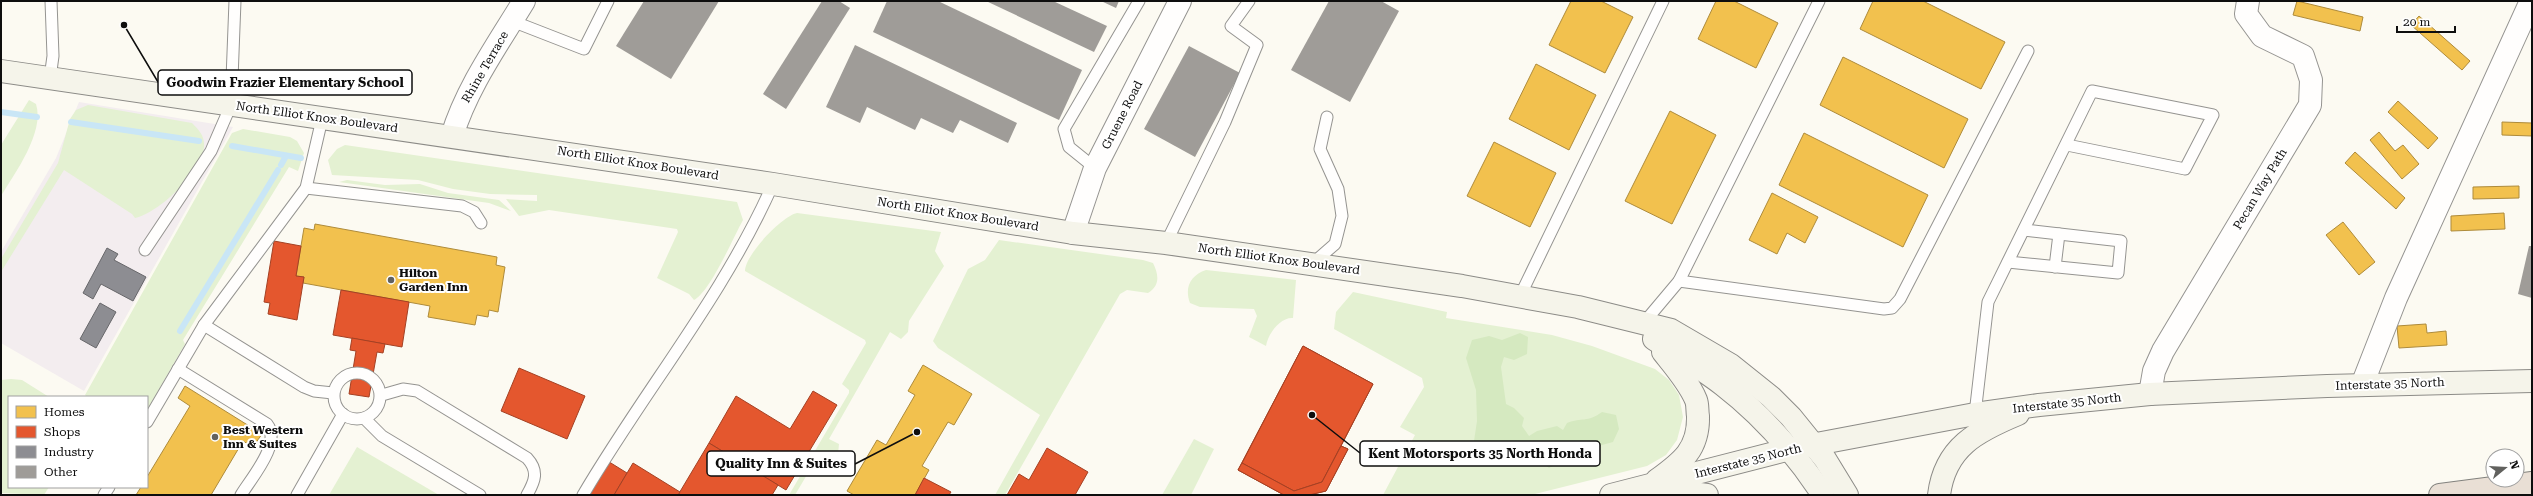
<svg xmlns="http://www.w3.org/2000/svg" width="2533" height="496" font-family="'Roboto Serif',serif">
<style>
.industrial{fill:#f3edef}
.green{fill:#e4f1d2}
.forest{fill:#d5e9c0}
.homes{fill:#f2c14e;stroke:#ae8b3b}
.shops{fill:#e4572e;stroke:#a44124}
.industry{fill:#8d8d92;stroke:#67676a}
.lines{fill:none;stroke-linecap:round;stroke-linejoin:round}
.stream{stroke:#c9e6f6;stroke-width:6}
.building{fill:#9f9c98}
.service-casing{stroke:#959491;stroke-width:13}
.minor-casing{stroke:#959491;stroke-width:24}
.tertiary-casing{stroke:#959491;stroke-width:24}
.secondary-casing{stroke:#8c8b87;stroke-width:24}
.motorway-casing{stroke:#82827e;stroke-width:24}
.service{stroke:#fffefd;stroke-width:11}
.minor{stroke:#fffefd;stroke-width:22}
.tertiary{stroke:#fffefd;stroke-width:22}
.secondary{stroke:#f5f4ea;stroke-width:22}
.motorway{stroke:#e9dfd5;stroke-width:22}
.poi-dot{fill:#61615e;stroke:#fff;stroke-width:1.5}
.labels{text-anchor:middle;stroke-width:4;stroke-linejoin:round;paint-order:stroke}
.street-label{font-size:12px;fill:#0e0e0e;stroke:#fff}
.poi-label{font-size:12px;font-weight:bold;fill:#0e0e0e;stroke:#fff;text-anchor:start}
.leader{fill:none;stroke:#0e0e0e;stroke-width:1.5}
.callout-dot{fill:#0e0e0e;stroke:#fff;stroke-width:1.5}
.callout{fill:#fff;stroke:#0e0e0e;stroke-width:1.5}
.callout-label{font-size:13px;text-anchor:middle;font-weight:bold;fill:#0e0e0e}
</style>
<rect width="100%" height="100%" fill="#fcfaf2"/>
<polygon class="industrial" points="79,102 233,127 84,391 1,343 1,252 56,158"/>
<g class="green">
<path d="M 29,100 L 36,104 C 45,132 15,173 1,196 L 1,145 Z"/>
<path d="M 88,105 L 192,123 C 199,130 205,136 204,147 C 202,172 159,213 135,218 L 132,214 L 64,170 L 1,272 L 1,259 L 58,163 L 70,119 L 76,110 Z"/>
<polygon points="243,129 290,137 297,141 304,153 298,171 289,167 183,340 185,344 147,410 147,397 87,397 85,395 232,133"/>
<path d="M 345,145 L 737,202 L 743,220 C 733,238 710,292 694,300 L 689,294 L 657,278 L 678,232 L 677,229 L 549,210 L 519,216 L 506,199 L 537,201 L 537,195 L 490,194 L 453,189 L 418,180 L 332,175 L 328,160 L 337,149 Z"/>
<polygon points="347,180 385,185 420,184 448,193 499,200 511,211 489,203 339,182"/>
<path d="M 797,213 L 941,232 L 935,251 L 944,266 L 909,321 L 908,332 L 901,339 L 890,332 L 829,439 L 839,444 L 838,454 L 832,457 L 821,451 L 795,495 L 789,495 L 849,393 L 849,390 L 842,384 L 866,343 L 865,340 L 745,271 C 745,255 782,216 797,213 Z"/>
<path d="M 999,240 L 1143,260 L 1153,263 C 1159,275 1160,286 1148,293 L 1127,290 L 1120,294 L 1005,495 L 995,495 L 1040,415 L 938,348 L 933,341 L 968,269 L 985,260 Z"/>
<path d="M 1206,270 L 1296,280 L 1293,318 C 1280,317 1268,334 1266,346 L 1249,337 L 1257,316 L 1254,309 L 1200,307 L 1190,303 C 1184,287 1191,275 1206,270 Z"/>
<polygon points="1353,292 1447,312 1446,318 1552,335 1592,346 1655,369 1669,380 1679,395 1683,417 1677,440 1666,455 1647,466 1531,495 1383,495 1415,435 1400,427 1424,387 1422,378 1334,329 1336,312"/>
<polygon points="11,379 22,380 49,397 9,397 9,487 49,487 44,495 1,493 1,380"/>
<polygon points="1194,439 1214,449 1191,495 1162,495"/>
<polygon points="357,447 439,495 329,495"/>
</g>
<path class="forest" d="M 1520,333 L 1528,337 L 1527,354 L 1514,360 L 1504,357 L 1501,367 L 1506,404 L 1514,408 L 1524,418 L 1522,426 L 1529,436 L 1537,431 L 1557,426 L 1563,430 L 1567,423 C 1582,417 1587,423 1602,412 L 1616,415 L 1619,429 L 1613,442 L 1587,449 L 1578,444 L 1578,459 L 1569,466 L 1564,460 L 1549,468 L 1542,462 L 1522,466 L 1504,455 L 1484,453 L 1474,441 L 1477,421 L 1476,390 L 1466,358 L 1472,340 L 1489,336 L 1502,340 Z"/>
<g class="homes">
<polygon points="1571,1 1601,1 1633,17 1605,73 1549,45"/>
<polygon points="1716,1 1734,1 1778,23 1756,68 1698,39"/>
<polygon points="1873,1 1923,1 2005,42 1981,89 1860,29"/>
<polygon points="2297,1 2363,17 2360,31 2293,15"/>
<polygon points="2419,16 2470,61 2462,70 2411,25"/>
<polygon points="1843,57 1968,119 1944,168 1820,105"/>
<polygon points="1536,64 1596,95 1569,150 1509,119"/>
<polygon points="2398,101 2438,138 2428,149 2388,112"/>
<polygon points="1670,111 1716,135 1672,224 1625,201"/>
<polygon points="2502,122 2532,123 2532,136 2502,135"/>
<polygon points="2379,132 2395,151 2403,145 2419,164 2402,179 2370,140"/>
<polygon points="1804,133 1928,195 1903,247 1779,185"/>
<polygon points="1494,142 1556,173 1530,227 1467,196"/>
<polygon points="2355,152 2405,198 2396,209 2345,163"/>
<polygon points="2519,186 2519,198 2473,199 2473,187"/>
<polygon points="1772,193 1818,217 1805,243 1787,233 1777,254 1749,240"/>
<polygon points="2504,213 2505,229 2451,231 2451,216"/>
<polygon points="2343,222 2375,262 2359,275 2326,235"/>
<polygon points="315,224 497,257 496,265 505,267 498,312 489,310 488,317 477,315 475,325 428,317 430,306 303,283 304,277 296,276 304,228 314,230"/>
<polygon points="2426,324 2427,333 2446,331 2447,345 2399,348 2397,326"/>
<polygon points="923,365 972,394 954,425 948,422 922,466 929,470 915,495 854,495 847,491 877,440 886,445 915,395 908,391"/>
<polygon points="185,386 262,434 253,447 243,441 211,495 136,495 141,487 147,487 147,477 190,406 178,398"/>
</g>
<g class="shops">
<polygon points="274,241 301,246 296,276 304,277 297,320 268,314 270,303 264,302"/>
<polygon points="341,290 409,302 402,347 333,335"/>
<polygon points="352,338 385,344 383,353 377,352 369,397 349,394 356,351 350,350"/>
<polygon points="1303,346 1373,384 1341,446 1348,449 1326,491 1309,495 1284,495 1238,470"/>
<polygon points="1303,346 1373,384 1322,482 1294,491 1242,463"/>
<polygon points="519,368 585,396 567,439 501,411"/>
<polygon points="813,391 837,405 786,490 709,443 736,396 790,429"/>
<polygon points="709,443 778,485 772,495 678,495"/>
<polygon points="1341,446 1348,449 1326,491 1309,495 1284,495 1238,470 1242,463 1294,491 1322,482"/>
<polygon points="1047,448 1088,472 1075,495 1007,495 1019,474 1029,480"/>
<polygon points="606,460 627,473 614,495 585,495"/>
<polygon points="633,463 680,492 678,495 614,495"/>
<polygon points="924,478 951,492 949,495 915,495"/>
</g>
<g class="industry">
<polygon points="107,248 118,254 114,260 146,277 133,301 101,284 93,299 83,293"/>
<polygon points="100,303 116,312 96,348 80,339"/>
</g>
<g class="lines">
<g class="stream">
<polyline points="1,112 37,117"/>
<polyline points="71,122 199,141"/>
<polyline points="232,146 301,158"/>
<polyline points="281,165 286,156"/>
<polyline points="180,331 278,170"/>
</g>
</g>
<g class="building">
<polygon points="644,1 719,1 671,79 616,46"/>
<polygon points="822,1 839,1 850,8 786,109 763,94"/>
<polygon points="887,1 938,1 1082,70 1059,120 873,32"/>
<polygon points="986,1 1053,1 1107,26 1094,52"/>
<polygon points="1101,1 1119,1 1116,8"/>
<polygon points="1329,1 1381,1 1399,11 1350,102 1291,70"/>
<polygon points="855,45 1017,123 1008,143 960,120 953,133 921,118 915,130 867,107 860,123 826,107"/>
<polygon points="1189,46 1240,73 1195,157 1144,129"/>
<polygon points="2529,246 2532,246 2532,298 2518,294"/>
</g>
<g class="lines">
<g class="service-casing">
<g id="service">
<polyline points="512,21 584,49 608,1"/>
<polyline points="50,78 53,56 51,1"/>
<polyline points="1095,168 1069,147 1064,129 1139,1"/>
<polyline points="306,188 462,206 474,212 481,223"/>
<polyline points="1166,243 1225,122 1257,45 1231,26 1249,1"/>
<polyline points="145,250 211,151 231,105 235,1"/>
<polyline points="2008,262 2118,273 2121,241 2024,230"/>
<polyline points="1312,264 1335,244 1342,216 1338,189 1320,149 1327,117"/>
<polyline points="2055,267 2059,234"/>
<polyline points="1679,281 1884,309 1892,308 1900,299 2028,51"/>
<polyline points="1520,296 1663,1"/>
<polyline points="204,325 304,387 314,391 333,393"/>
<polyline points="1642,325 1679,281 1819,1"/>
<path d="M 178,369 L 267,424 C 282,443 252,477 241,495"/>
<circle cx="357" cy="396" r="23"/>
<path d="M 382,395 L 403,389 L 417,391 L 527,458 C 539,471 535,481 527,495"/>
<polyline points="1975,414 1988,302 2092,91 2213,115 2185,169 2067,145"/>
<polyline points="364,418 382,436 480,495"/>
<polyline points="147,422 204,325 306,188 322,119"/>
<polyline points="104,495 109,487"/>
<polyline points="297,495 343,414"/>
<path d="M 583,495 C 644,391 724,295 773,184"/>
</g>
</g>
<g class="minor-casing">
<g id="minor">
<path d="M 452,136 C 467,87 498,44 524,1"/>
<polyline points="2362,385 2396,298 2531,1"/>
<polyline points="2150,394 2154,371 2163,351 2310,105 2311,80 2303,56 2262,36 2246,14 2248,1"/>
</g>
</g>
<g class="tertiary-casing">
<polyline id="tertiary" points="1073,233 1095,168 1180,1"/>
</g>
<g class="secondary-casing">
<g id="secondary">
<polyline points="1,71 773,184 1073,233 1166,243 1462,286 1578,307 1671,330 1731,365 1771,397 1791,417 1825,459 1847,495"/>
<path d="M 1654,339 C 1677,354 1701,368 1723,385 C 1762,415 1796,454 1823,495"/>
<path d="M 1657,480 C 1682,462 1699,449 1698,416 C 1697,411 1698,405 1696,400 C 1689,383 1675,367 1663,352"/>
<polyline points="1661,489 1707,495"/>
<polyline points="1611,495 1790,449 1975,414 2039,405 2150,394 2327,386 2532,381"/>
<path d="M 1939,495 C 1945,447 1977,431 2018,414"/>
</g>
</g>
<g class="motorway-casing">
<polyline id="motorway" points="2440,495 2532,483"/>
</g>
<use href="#service" class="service"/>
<use href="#minor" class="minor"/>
<use href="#tertiary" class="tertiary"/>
<use href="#secondary" class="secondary"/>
<use href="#motorway" class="motorway"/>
</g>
<g class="poi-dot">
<circle cx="391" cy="280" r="4"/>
<circle cx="215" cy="437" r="4"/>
</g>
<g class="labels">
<g class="street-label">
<text transform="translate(485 67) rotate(-60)" y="4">Rhine Terrace</text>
<text transform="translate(1122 115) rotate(-63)" y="4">Gruene Road</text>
<text transform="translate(317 117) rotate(8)" y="4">North Elliot Knox Boulevard</text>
<text transform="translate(638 163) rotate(9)" y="4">North Elliot Knox Boulevard</text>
<text transform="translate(2260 189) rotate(-59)" y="4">Pecan Way Path</text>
<text transform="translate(958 214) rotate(9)" y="4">North Elliot Knox Boulevard</text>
<text transform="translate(1279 259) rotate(8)" y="4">North Elliot Knox Boulevard</text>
<text transform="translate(2390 384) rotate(-2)" y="4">Interstate 35 North</text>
<text transform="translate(2067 403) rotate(-6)" y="4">Interstate 35 North</text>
<text transform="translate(1748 461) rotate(-14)" y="4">Interstate 35 North</text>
</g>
<g class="poi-label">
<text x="399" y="277">Hilton<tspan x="399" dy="14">Garden Inn</tspan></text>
<text x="223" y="434">Best Western<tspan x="223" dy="14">Inn &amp; Suites</tspan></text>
</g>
</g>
<path class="leader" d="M124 25L158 82M1312 415L1360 453M917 432L855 464"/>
<g class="callout-dot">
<circle cx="124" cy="25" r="4"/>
<circle cx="1312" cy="415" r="4"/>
<circle cx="917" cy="432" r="4"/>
</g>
<g class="callout">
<rect x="158" y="70" width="254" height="25" rx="4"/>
<rect x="1360" y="441" width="240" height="25" rx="4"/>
<rect x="707" y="451" width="148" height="25" rx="4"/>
</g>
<g class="callout-label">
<text x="285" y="87">Goodwin Frazier Elementary School</text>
<text x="1480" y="458">Kent Motorsports 35 North Honda</text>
<text x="781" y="468">Quality Inn &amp; Suites</text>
</g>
<rect width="2533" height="496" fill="none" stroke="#0e0e0e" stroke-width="4"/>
<rect x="8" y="396" width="140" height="92" fill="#ffffff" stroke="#9f9f9f"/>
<rect x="16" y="406" width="20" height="12" fill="#f2c14e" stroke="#9f9f9f"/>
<text x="44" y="416" font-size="12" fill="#0e0e0e">Homes</text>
<rect x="16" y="426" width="20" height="12" fill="#e4572e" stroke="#9f9f9f"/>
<text x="44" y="436" font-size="12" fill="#0e0e0e">Shops</text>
<rect x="16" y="446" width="20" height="12" fill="#8d8d92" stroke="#9f9f9f"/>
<text x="44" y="456" font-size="12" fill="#0e0e0e">Industry</text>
<rect x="16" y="466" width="20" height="12" fill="#9f9c98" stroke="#9f9f9f"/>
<text x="44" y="476" font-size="12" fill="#0e0e0e">Other</text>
<g transform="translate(2505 468) rotate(72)"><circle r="19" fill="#ffffff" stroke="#9f9f9f"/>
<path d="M0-3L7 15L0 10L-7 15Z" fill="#61615e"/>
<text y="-6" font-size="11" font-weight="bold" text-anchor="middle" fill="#0e0e0e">N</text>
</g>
<path d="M2397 26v6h58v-6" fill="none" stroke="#0e0e0e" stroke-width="2"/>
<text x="2403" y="26" font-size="12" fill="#0e0e0e" stroke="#ffffff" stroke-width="3" paint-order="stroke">20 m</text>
</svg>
